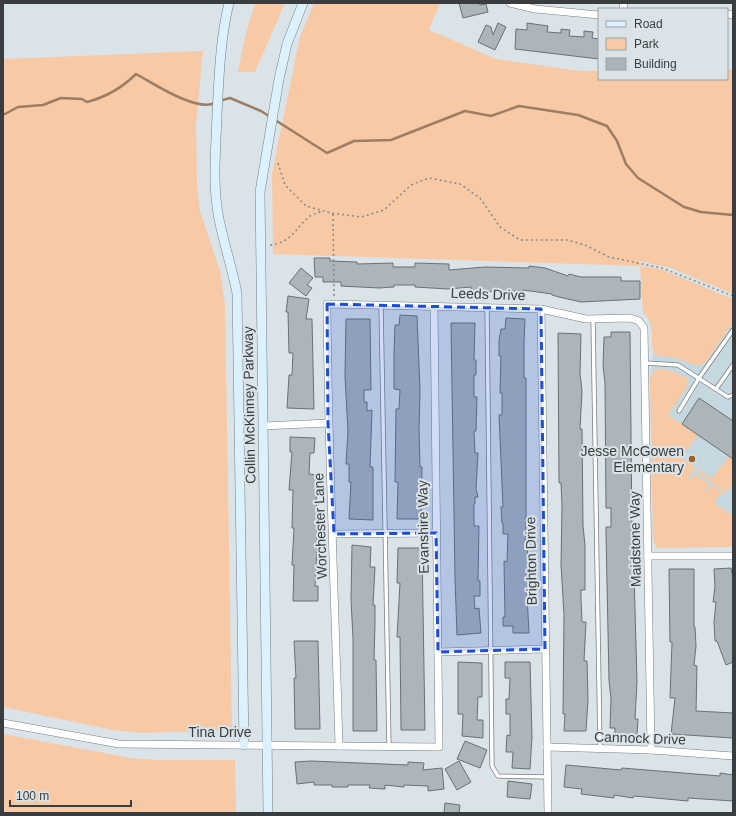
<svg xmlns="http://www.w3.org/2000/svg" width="736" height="816" font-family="Arial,sans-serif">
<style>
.built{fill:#c6d8df}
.green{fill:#f8c9a5}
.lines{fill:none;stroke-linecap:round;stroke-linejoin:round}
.stream{stroke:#9c7d65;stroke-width:2.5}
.building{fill:#acb5b9;stroke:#687174}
.lane-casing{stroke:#767f83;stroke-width:5}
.street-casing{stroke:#767f83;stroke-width:8}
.secondary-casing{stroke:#767f83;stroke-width:10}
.path{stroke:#848a8e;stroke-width:1.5;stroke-dasharray:2 3;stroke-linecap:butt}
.lane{stroke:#fff;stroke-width:3.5}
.street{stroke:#fff;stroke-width:7}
.secondary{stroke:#dbf1fb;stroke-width:9}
.marked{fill:#1d4ed8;fill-opacity:0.2;stroke:#1d4ed8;stroke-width:3;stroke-dasharray:8 5;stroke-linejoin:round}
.poi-dot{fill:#9e5f26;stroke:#dae3e8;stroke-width:1.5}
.labels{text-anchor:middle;stroke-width:4;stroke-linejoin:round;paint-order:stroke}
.street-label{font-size:14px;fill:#393d3f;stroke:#dae3e8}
.poi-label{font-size:14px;fill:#393d3f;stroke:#dae3e8;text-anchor:end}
</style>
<rect width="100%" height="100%" fill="#dae3e8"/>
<polygon class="built" points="660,269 733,299 733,546 653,541 650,377 653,352 652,332 649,319 643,313"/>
<g class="green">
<polygon points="255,3 285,3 255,72 238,72 245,37"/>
<path d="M 314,3 L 440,3 L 429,30 L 496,59 L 580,71 L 599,71 L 599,79 L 727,79 L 727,69 L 733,70 L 733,294 L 671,268 L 639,261 L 641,266 L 660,269 L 733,299 L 733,322 L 706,362 L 698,366 L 676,358 L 655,355 C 647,341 659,326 643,313 L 640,266 L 273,254 L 272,173 L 300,37 Z"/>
<polygon points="203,51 196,124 197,186 200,211 220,271 225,305 232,730 141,733 113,730 3,707 3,59"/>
<polygon points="657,369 669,370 687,378 689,384 668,415 698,435 681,458 695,467 688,478 691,479 694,474 710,484 706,489 708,491 713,485 723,493 722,495 720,494 714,503 733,516 733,547 657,548 653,541 650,377 654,371"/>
<polygon points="729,456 733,459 733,483 726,493 696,471 697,469 712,478"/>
<polygon points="3,734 131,758 156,760 235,760 236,813 3,813"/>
</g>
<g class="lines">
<g class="stream">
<polyline points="219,101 230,98 261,111 327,153 354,141 391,140 465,111 491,116 519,106 578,115 607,126 617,141 626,164 638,178 684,207 701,212 733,215"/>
<path d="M 3,115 L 18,107 L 43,105 L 61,98 L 82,99 L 87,102 C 106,97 122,88 136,74 C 153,83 196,112 215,103"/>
</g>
</g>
<g class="building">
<polygon points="459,3 479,3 480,5 486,4 488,12 463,18"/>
<polygon points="498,23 506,27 495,50 478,42 486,25 491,27 493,35"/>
<polygon points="527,23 548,26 547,32 561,33 561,29 570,30 569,36 584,37 584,31 593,32 592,38 599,39 599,59 515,49 516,29 527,30"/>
<polygon points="314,258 330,258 330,261 357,262 357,264 393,263 393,267 415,267 415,263 449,264 449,270 485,267 529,268 529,266 545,268 568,276 569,274 581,277 621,277 621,281 640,281 640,299 581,302 559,297 552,295 552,294 523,290 523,291 471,292 471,287 448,289 415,287 415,285 394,285 394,287 379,288 341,286 341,282 323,282 323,277 315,277"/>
<polygon points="301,268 313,278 307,285 312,288 306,296 289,283"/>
<polygon points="288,296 309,299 306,319 312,319 314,409 287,408 289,375 292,375 293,353 289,353 288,312 286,312"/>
<polygon points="400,315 417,316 420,390 419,430 420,467 422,467 421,519 397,519 398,482 395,482 396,409 399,409 400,390 394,389 394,352 395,325 399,325"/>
<polygon points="506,318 525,319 524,343 524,378 526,378 526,544 527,544 528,562 527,596 529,633 513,633 513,626 503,626 503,617 505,617 504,561 507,562 508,534 503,534 503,523 502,523 501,507 503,507 499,415 502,415 502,393 500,393 501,356 499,356 499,340 501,329 505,329"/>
<polygon points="346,319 370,319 371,390 364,390 364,402 367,402 367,411 372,410 370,467 373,467 373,520 349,519 351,482 349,482 349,464 346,464 348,431 345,376"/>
<polygon points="451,323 475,323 474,360 476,360 476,375 474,375 474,397 477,397 476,431 474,431 475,453 478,453 476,489 478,497 475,497 475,504 474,504 474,526 479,526 478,581 480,581 480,596 474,596 475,609 479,608 481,633 457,635 455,579"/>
<polygon points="611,332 630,332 632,536 633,536 637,682 635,719 638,719 637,736 615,736 615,728 610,728 611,699 609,680 606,534 606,527 611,527 611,508 606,508 605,383 603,366 604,337 611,337"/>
<polygon points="558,333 581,334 580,373 582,391 580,429 582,429 583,526 585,545 585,590 581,590 581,599 582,622 586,622 584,661 587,661 588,700 586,731 564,731 565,714 563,714 564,615 561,565 562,506 561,483 559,483"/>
<polygon points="699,398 733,421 733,459 682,424"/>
<polygon points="290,437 315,438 314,453 310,453 309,474 316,475 317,549 315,586 318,586 318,601 293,601 294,565 292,565 294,528 292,528 293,490 289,490 292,452 290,452"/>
<polygon points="352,545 371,547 370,567 375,567 373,605 375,605 375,623 374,660 376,660 377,731 353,731 353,638 351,600"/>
<polygon points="398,548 422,548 425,730 401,730 400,637 397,637 400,583 397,583"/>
<polygon points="731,568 733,578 733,662 726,665 717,641 715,641 714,622 716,602 713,602 715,587 714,569"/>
<polygon points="669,569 694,569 694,627 695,627 696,646 694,665 697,666 696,711 733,713 733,738 671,734 675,698 670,698 672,642 670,642"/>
<polygon points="294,641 318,641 320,729 295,729 294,678 296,678"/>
<polygon points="458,662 482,663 482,697 478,697 477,720 483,720 483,738 462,736 463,714 458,714"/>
<polygon points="505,662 530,662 532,737 530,769 512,768 513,752 506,752 507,735 510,736 510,714 506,714 506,699 509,699 510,678 505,678"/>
<polygon points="465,741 487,750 480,768 457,759"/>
<polygon points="311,761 408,765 408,762 424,763 423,770 442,768 444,789 428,791 428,786 404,785 404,787 385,785 385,789 369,788 370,785 348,785 348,787 332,787 332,785 314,785 314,782 297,784 295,762"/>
<polygon points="459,761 471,782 457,790 445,769"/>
<polygon points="566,765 621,770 622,768 720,776 720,773 733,775 733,801 688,798 688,801 634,796 633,798 614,795 614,798 581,794 582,789 564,787"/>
<polygon points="508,781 532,784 530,799 507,797"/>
<polygon points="445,803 460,805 459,813 444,813"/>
</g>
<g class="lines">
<g class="lane-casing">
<g id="lane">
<polyline points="381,305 389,747"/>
<polyline points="487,307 492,766 498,776 547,777"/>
<polyline points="593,319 600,749"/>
<polyline points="645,363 678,365 728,397 733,395"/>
<polyline points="716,389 733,365"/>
<polyline points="679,411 699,378 733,330"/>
</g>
</g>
<g class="street-casing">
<g id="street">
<polyline points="510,3 535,9 599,15"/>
<polyline points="623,9 624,3"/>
<polyline points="727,14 733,15"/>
<polyline points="541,309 548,813"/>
<polyline points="263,426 328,423"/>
<polyline points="334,534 436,533"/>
<polyline points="648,556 733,556"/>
<polyline points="438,652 545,649"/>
<polyline points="3,723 119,744 439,747 434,306"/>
<path d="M 339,746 C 335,599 328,452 327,304 L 541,309 L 586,319 L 630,318 L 639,321 L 644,328 L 651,750"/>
<polyline points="547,747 651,750 733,756"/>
</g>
</g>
<g class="secondary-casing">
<g id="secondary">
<path d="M 229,3 C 220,40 219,77 217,115 C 216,149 212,185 219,219 C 224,244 232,268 237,293 L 244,745"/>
<polyline points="268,813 260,192 279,79 287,44 303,3"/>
</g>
</g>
<g class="path">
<polyline points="278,163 285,185 306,206 331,213 361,217 384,210 411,185 429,178 460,184 480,198 500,227 520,240 567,240 585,245 609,257 662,268 733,296"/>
<polyline points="333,214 334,296"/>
<path d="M 270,245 C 293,242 295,228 310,216 C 314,214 318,213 322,211"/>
</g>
<use href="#lane" class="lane"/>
<use href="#street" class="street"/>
<use href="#secondary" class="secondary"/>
</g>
<path class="marked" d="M 327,304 L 541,309 L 545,649 L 438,652 L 436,533 L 334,534 L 328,423 Z"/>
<circle class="poi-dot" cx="692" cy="459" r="4"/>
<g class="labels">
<g class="street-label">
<text transform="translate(488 294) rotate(2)" y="5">Leeds Drive</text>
<text transform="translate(249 405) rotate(-91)" y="5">Collin McKinney Parkway</text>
<text transform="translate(320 526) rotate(-92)" y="5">Worchester Lane</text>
<text transform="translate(423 527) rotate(-91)" y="5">Evanshire Way</text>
<text transform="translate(635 539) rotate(-91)" y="5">Maidstone Way</text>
<text transform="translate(531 561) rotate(-91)" y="5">Brighton Drive</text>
<text x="220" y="737">Tina Drive</text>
<text transform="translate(640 738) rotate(2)" y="5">Cannock Drive</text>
</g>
<g class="poi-label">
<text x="684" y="456">Jesse McGowen<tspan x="684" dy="16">Elementary</tspan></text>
</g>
</g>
<rect width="736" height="816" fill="none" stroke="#393d3f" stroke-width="8"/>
<rect x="598" y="8" width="130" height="72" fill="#dae3e8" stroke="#9aa1a4"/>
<rect x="606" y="21" width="20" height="6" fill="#dbf1fb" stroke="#9aa1a4"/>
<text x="634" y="28" font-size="12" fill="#393d3f">Road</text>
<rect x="606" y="38" width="20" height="12" fill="#f8c9a5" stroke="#9aa1a4"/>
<text x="634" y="48" font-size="12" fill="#393d3f">Park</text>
<rect x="606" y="58" width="20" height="12" fill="#acb5b9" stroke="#9aa1a4"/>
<text x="634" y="68" font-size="12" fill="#393d3f">Building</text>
<path d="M10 800v6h121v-6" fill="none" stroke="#393d3f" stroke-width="2"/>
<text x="16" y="800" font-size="12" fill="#393d3f" stroke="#dae3e8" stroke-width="3" paint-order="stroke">100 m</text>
</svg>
